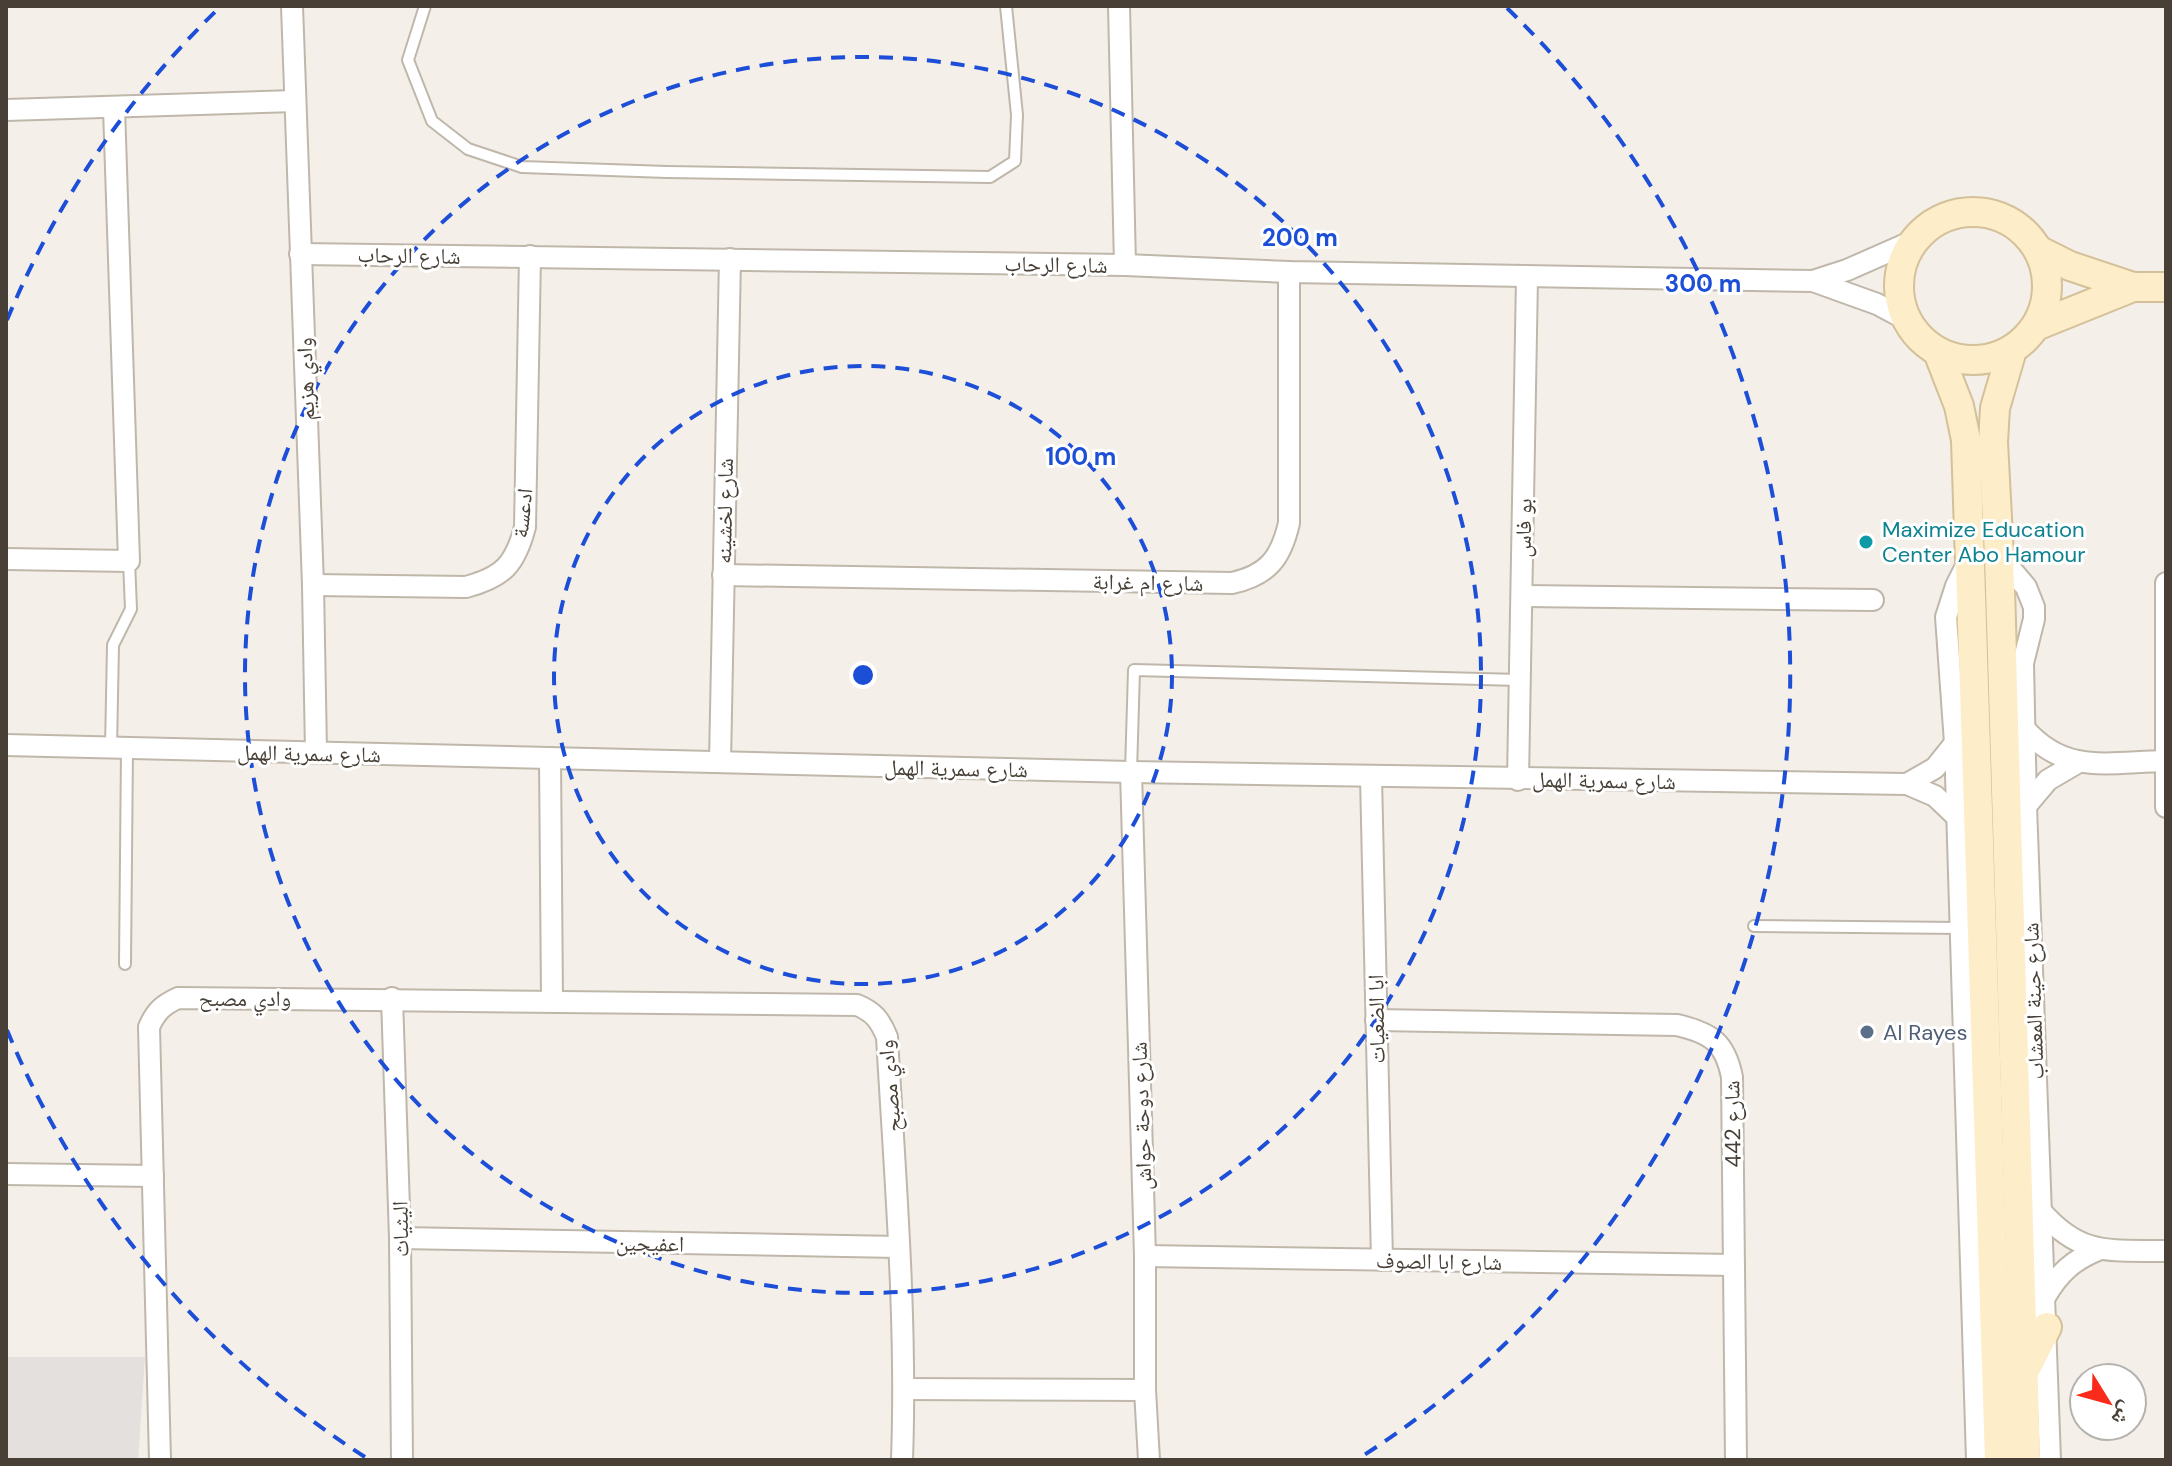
<svg xmlns="http://www.w3.org/2000/svg" width="2172" height="1466" font-family="'DM Sans','Noto Naskh Arabic',sans-serif">
<style>
.parking{fill:#e3e0dd}
.lines{fill:none;stroke-linecap:round;stroke-linejoin:round}
.lane-casing{stroke:#c0b7ab;stroke-width:14}
.street-casing{stroke:#c0b7ab;stroke-width:24}
.secondary-casing{stroke:#d4c099;stroke-width:32}
.lane{stroke:#fff;stroke-width:10}
.street{stroke:#fff;stroke-width:20}
.secondary{stroke:#feedc9;stroke-width:28}
.ring{fill:none;stroke:#1d4ed8;stroke-width:4;stroke-dasharray:14 10}
.culture-dot{fill:#0f9aa8;stroke:#fff;stroke-width:3}
.service-dot{fill:#5c6f8a;stroke:#fff;stroke-width:3}
.labels{text-anchor:middle;stroke-width:6;stroke-linejoin:round;paint-order:stroke}
.street-label{font-size:22px;fill:#484037;stroke:#fff}
.culture-label{font-size:22px;fill:#0d838f;stroke:#fff;text-anchor:start}
.service-label{font-size:22px;fill:#4e5e75;stroke:#fff;text-anchor:start}
.centre{fill:#1d4ed8;stroke:#fff;stroke-width:4}
.ring-label{font-size:24px;text-anchor:middle;font-weight:bold;fill:#1d4ed8;stroke:#fff;stroke-width:6;stroke-linejoin:round;paint-order:stroke}
</style>
<rect width="100%" height="100%" fill="#f4f0e9"/>
<polygon class="parking" points="6,1357 145,1357 138,1460 6,1460"/>
<g class="lines">
<g class="lane-casing">
<g id="lane">
<polyline points="425,6 408,60 432,121 468,149 522,167 667,172 990,177 1015,161 1017,115 1006,6"/>
<polyline points="111,748 113,645 131,609 129,561"/>
<polyline points="1131,772 1134,670 1520,680"/>
<polyline points="1754,926 1960,928"/>
<polyline points="125,964 127,749"/>
</g>
</g>
<g class="street-casing">
<g id="street">
<polyline points="292,6 313,585 316,752"/>
<polyline points="1119,6 1125,265"/>
<polyline points="6,110 295,101"/>
<polyline points="300,254 1125,265 1289,272 1813,281 1877,304 1907,320"/>
<polyline points="1813,281 1847,270 1913,241"/>
<polyline points="1999,555 2026,587 2034,607 2034,619 2023,663 2026,806 2050,1460"/>
<polyline points="6,559 129,561 114,108"/>
<polyline points="1969,560 1956,586 1946,617 1955,743 1977,1460"/>
<path d="M 723,575 L 1232,583 C 1268,575 1281,558 1289,523 L 1289,272"/>
<polyline points="2166,583 2166,807"/>
<path d="M 313,585 L 466,587 C 503,577 515,565 525,527 L 530,256"/>
<polyline points="1522,596 1873,600"/>
<path d="M 2025,729 C 2065,775 2109,762 2164,761"/>
<polyline points="6,745 1131,772 1907,784 1935,796 1957,817"/>
<polyline points="550,758 552,1000"/>
<polyline points="720,762 730,259"/>
<polyline points="1131,772 1145,1256 1145,1390 1149,1460"/>
<polyline points="1371,777 1382,1260"/>
<polyline points="1518,780 1527,277"/>
<polyline points="1907,784 1935,768 1955,743"/>
<polyline points="2026,806 2048,780 2077,763"/>
<polyline points="392,998 400,1238 402,1460"/>
<path d="M 1376,1020 L 1677,1025 C 1711,1033 1725,1042 1732,1077 L 1736,1460"/>
<polyline points="6,1174 153,1176"/>
<path d="M 2041,1211 C 2081,1257 2110,1250 2166,1251"/>
<polyline points="400,1238 899,1247"/>
<polyline points="1145,1256 1734,1265"/>
<path d="M 2045,1297 C 2059,1273 2073,1260 2098,1250"/>
<polyline points="904,1389 1145,1390"/>
<path d="M 160,1460 L 149,1027 C 156,1011 163,1005 178,998 L 857,1005 C 874,1012 880,1020 887,1037 C 895,1178 907,1319 902,1460"/>
</g>
</g>
<g class="secondary-casing">
<g id="secondary">
<circle cx="1973" cy="286" r="74"/>
<polyline points="2040,251 2070,266 2133,287 2166,287"/>
<polyline points="2036,326 2133,287"/>
<polyline points="2012,350 1995,408 1993,442 1999,555 2026,1460"/>
<polyline points="1938,352 1959,406 1966,440 1999,1460"/>
<polyline points="2026,1368 2047,1327"/>
</g>
</g>
<use href="#lane" class="lane"/>
<use href="#street" class="street"/>
<use href="#secondary" class="secondary"/>
</g>
<g class="ring">
<circle cx="863" cy="675" r="309"/>
<circle cx="863" cy="675" r="618"/>
<path d="M365 1457A927 927 0 0 1 7 1030M7 320A927 927 0 0 1 219 8M1507 8A927 927 0 0 1 1361 1457"/>
</g>
<circle class="culture-dot" cx="1866" cy="542" r="8"/>
<circle class="service-dot" cx="1867" cy="1032" r="8"/>
<g class="labels">
<g class="street-label">
<text transform="translate(409 255) rotate(1)" y="8">شارع الرحاب</text>
<text transform="translate(1056 264) rotate(1)" y="8">شارع الرحاب</text>
<text transform="translate(305 379) rotate(-92)" y="8">وادي هزيم</text>
<text transform="translate(724 511) rotate(-89)" y="8">شارع لخشينه</text>
<text transform="translate(522 513) rotate(-84)" y="8">ادعسة</text>
<text transform="translate(1523 528) rotate(-89)" y="8">بو فاس</text>
<text transform="translate(1148 582) rotate(1)" y="8">شارع ام غرابة</text>
<text transform="translate(309 753) rotate(1)" y="8">شارع سمرية الهمل</text>
<text transform="translate(956 768) rotate(1)" y="8">شارع سمرية الهمل</text>
<text transform="translate(1604 780) rotate(1)" y="8">شارع سمرية الهمل</text>
<text x="245" y="1006">وادي مصبح</text>
<text transform="translate(2033 1001) rotate(-92)" y="8">شارع حينة المعشاب</text>
<text transform="translate(1376 1019) rotate(-91)" y="8">ابا الضعيات</text>
<text transform="translate(889 1086) rotate(-95)" y="8">وادي مصبح</text>
<text transform="translate(1141 1116) rotate(-92)" y="8">شارع دوحة حواش</text>
<text transform="translate(1732 1124) rotate(-91)" y="8">شارع 442</text>
<text transform="translate(400 1229) rotate(-91)" y="8">اليثياث</text>
<text transform="translate(650 1243) rotate(1)" y="8">اعفيجين</text>
<text transform="translate(1439 1261) rotate(1)" y="8">شارع ابا الصوف</text>
</g>
<g class="culture-label">
<text x="1882" y="537">Maximize Education<tspan x="1882" dy="25">Center Abo Hamour</tspan></text>
</g>
<g class="service-label">
<text x="1883" y="1040">Al Rayes</text>
</g>
</g>
<circle cx="863" cy="675" r="12" class="centre"/>
<g class="ring-label">
<text x="1300" y="246">200 m</text>
<text x="1703" y="292">300 m</text>
<text x="1081" y="465">100 m</text>
</g>
<rect width="2172" height="1466" fill="none" stroke="#484037" stroke-width="16"/>
<g transform="translate(2108 1402) rotate(127)"><circle r="38" fill="#ffffff" stroke="#b6b3af" stroke-width="2"/>
<path d="M0-6L14 30L0 20L-14 30Z" fill="#fa2b1b"/>
<text y="-12" font-size="22" font-weight="bold" text-anchor="middle" fill="#484037">ش</text>
</g>
</svg>
